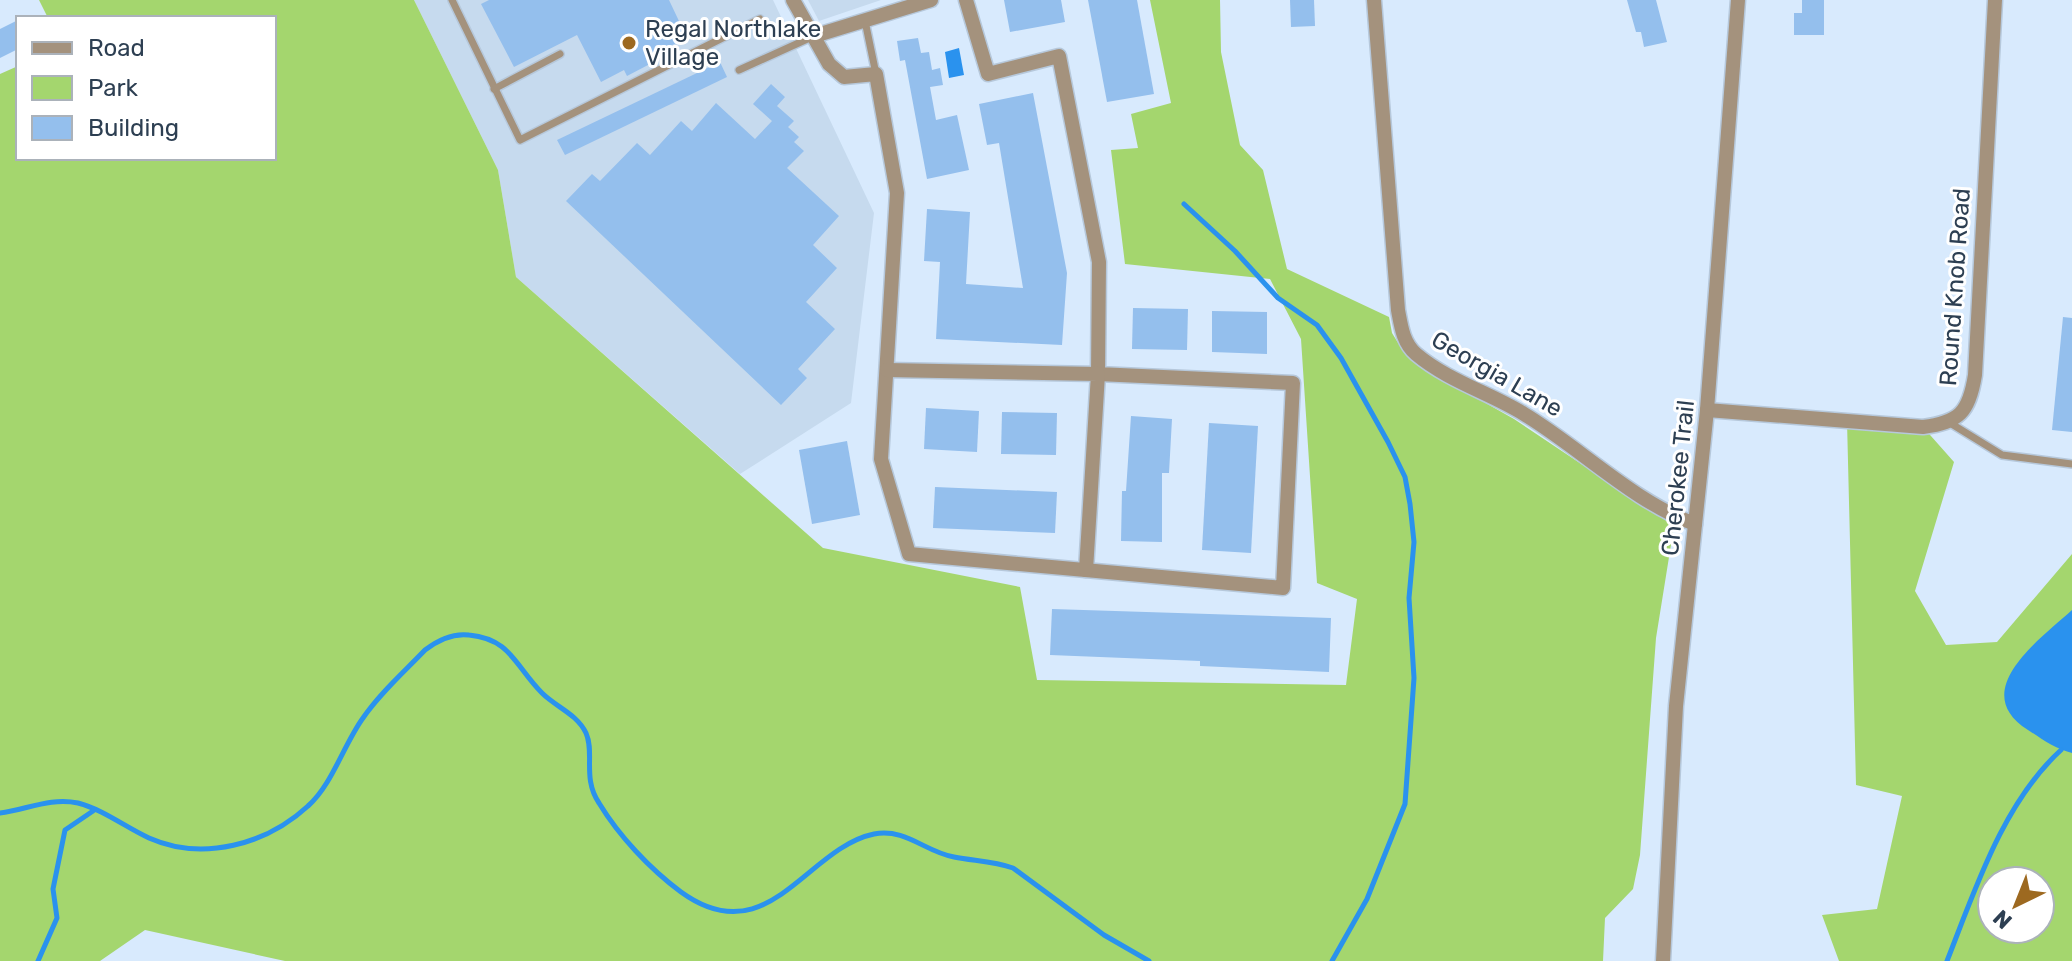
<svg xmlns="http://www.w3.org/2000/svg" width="2072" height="961" font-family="Rubik,sans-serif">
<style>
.built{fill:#c6daee}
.green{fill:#a4d66e;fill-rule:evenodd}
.water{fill:#2a92ee}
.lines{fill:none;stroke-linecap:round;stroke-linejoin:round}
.stream{stroke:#2a92ee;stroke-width:5}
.building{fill:#94bfed}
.lane-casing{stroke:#b6c8db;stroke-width:10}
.street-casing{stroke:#b6c8db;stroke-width:17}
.lane{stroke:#a4927d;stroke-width:7}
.street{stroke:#a4927d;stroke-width:14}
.poi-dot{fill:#9d6920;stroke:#fff;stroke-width:3}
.labels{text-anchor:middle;stroke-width:6;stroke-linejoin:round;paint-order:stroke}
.poi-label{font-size:24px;fill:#2d3f52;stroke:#fff;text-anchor:start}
.street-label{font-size:24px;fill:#2d3f52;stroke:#fff}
</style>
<rect width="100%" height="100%" fill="#d8eafd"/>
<g class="built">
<polygon points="414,0 773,0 874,213 851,403 740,474 516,277 498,170"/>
<polygon points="808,0 881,0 819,21"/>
</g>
<g class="green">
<polygon points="39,0 414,0 498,170 516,277 823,548 1020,587 1037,680 1346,685 1357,599 1317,583 1301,339 1270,279 1125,264 1111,150 1138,148 1131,114 1171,103 1150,0 1220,0 1221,52 1240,145 1263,170 1287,269 1389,317 1392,333 1403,351 1418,365 1514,419 1674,526 1656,638 1640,855 1633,889 1605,918 1603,961 285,961 145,930 100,961 0,961 0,74 18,66 18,158 274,158 274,18 48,18"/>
<path d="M 1847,421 L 1923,427 L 1954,462 L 1915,591 L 1946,645 L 1997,642 L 2072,554 L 2072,961 L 1839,961 L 1822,915 L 1877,909 L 1902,796 L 1856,785 ZM 1992,881 L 2040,881 L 2040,929 L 1992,929 Z"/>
</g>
<g class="water">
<polygon points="959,48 964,75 949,78 945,52"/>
<path d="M 2072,610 L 2072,753 C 2055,749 2042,739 2028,730 C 1967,691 2039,640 2072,610 Z"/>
</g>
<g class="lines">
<g class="stream">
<polyline points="1184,204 1235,251 1278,298 1317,325 1341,358 1388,442 1405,477 1410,504 1414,542 1409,598 1414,678 1405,804 1367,899 1332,961"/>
<path d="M 0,813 C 26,810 50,797 78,803 C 104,810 125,827 149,838 C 203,862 267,844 308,806 C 332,785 344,744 363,718 C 380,693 404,672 425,650 C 438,640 453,633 469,635 C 511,639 515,666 542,693 C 556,707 577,714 586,733 C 595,753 582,778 599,803 C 619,836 650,869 681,892 C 768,955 806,848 874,834 C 906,828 925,852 954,857 C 974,861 993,861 1013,868 L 1104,935 L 1149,961"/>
<polyline points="38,961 57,918 53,889 65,830 93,811"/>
<path d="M 1947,961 C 1975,890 2003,803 2061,750"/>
</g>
</g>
<g class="building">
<polygon points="489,0 669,0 687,38 666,48 669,54 627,76 624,70 601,82 577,35 514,67 481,4"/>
<polygon points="1004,0 1061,0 1065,22 1010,32"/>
<polygon points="1088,0 1137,0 1154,94 1107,102"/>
<polygon points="1290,0 1314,0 1315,26 1291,27"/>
<polygon points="1627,0 1656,0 1667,42 1644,47 1641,32 1636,32"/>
<polygon points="1802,0 1824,0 1824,35 1794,35 1794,13 1802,13"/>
<polygon points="18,20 18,49 0,58 0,29"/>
<polygon points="918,38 921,53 929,52 932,70 940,68 943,85 930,87 936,120 957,115 969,170 927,179 905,60 900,61 897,41"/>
<polygon points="720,62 727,77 565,155 557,140"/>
<polygon points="771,84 785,97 777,106 794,121 788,127 799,137 794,142 804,151 787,168 839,216 813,245 837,268 806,302 835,329 798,369 807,378 781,405 566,201 592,174 600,181 637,143 650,155 681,121 692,131 716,103 755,139 772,121 753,104"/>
<polygon points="1033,93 1067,273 1062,345 936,339 940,262 924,261 927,209 970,212 966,284 1023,288 999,143 987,145 979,104"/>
<polygon points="1133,308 1188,309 1187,350 1132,349"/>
<polygon points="1212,311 1267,312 1267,354 1212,352"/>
<polygon points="2063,317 2072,318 2072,432 2052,430"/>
<polygon points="926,408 979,411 977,452 924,449"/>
<polygon points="1002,412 1057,413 1056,455 1001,454"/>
<polygon points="1131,416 1172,419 1169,473 1162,473 1162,542 1121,541 1122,491 1126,491"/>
<polygon points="1209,423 1258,426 1251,553 1202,550"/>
<polygon points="847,441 860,515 812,524 799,450"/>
<polygon points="935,487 1057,492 1055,533 933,528"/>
<polygon points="1052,609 1331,618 1329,672 1200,666 1200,661 1050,655"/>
</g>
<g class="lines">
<g class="lane-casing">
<g id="lane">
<polyline points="452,0 520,140 760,19"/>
<polyline points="865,21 876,74"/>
<polyline points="739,70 814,36"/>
<polyline points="494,89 560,54"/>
<polyline points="1950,423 2002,455 2072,464"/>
</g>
</g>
<g class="street-casing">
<g id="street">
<polyline points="793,0 829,64 844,77 876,74 897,193 881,459 909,554 1283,588 1293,383 1098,374 1099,262 1059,56 988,74 966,0"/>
<path d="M 1374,0 L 1398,310 C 1401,326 1403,343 1416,354 C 1448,381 1490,393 1524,414 C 1579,447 1635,503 1695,524"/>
<polyline points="814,36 931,0"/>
<polyline points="887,370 1098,374 1086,570"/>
<path d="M 1707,410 L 1923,427 C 1959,422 1969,413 1975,375 L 1995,0"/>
<polyline points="1663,961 1676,706 1707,410 1738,0"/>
</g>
</g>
<use href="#lane" class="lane"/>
<use href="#street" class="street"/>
</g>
<circle class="poi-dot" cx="629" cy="43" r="8"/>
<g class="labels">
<g class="poi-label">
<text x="645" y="37">Regal Northlake<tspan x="645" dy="28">Village</tspan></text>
</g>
<g class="street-label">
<text transform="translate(1955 287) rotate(-86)" y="8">Round Knob Road</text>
<text transform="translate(1497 374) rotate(30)" y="8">Georgia Lane</text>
<text transform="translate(1678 478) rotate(-84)" y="8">Cherokee Trail</text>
</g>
</g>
<rect x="16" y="16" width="260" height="144" fill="#ffffff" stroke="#abb2ba" stroke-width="2"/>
<rect x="32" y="42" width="40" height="12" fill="#a4927d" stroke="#abb2ba" stroke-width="2"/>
<text x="88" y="56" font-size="24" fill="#2d3f52">Road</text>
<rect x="32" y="76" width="40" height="24" fill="#a4d66e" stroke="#abb2ba" stroke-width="2"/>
<text x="88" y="96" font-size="24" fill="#2d3f52">Park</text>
<rect x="32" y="116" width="40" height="24" fill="#94bfed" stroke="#abb2ba" stroke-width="2"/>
<text x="88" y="136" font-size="24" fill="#2d3f52">Building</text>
<g transform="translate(2016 905) rotate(223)"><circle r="38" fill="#ffffff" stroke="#abb2ba" stroke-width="2"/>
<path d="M0-6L14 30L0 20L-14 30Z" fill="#9d6920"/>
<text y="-12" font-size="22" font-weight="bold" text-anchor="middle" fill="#2d3f52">N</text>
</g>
</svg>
